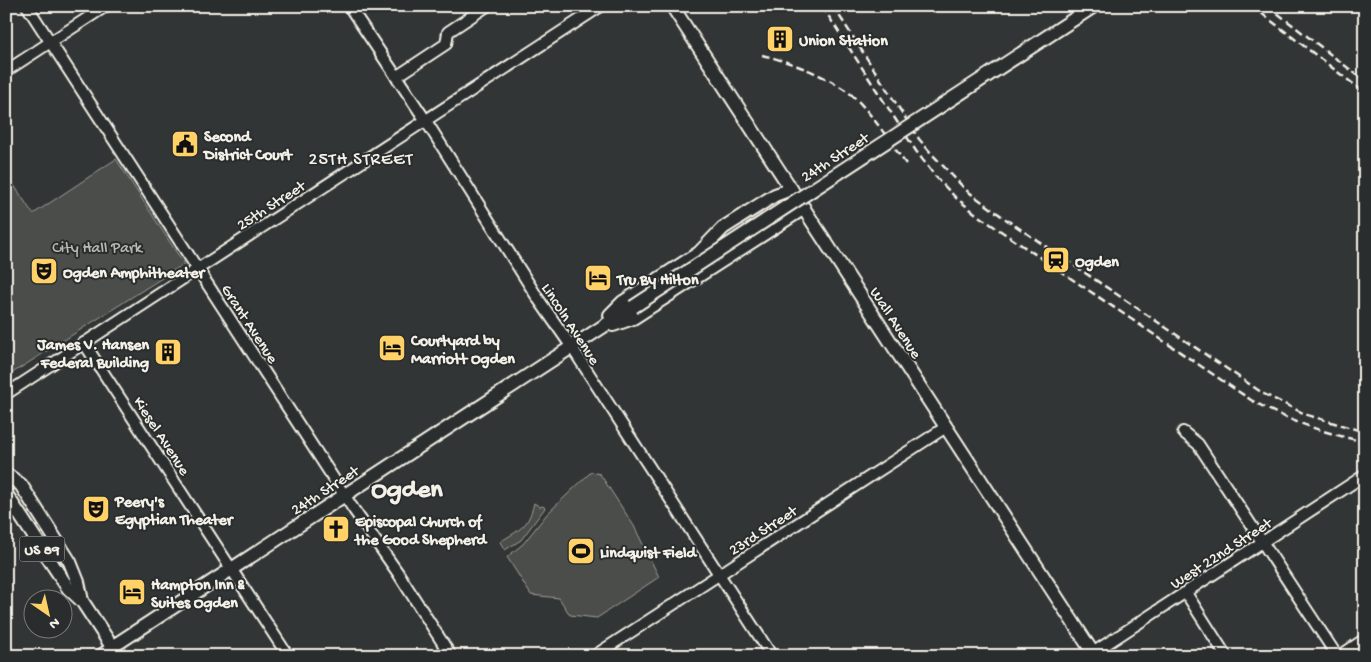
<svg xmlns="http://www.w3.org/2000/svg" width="1371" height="662" font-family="'Gochi Hand',sans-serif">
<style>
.green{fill:#4b4d4c;stroke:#a09f9a}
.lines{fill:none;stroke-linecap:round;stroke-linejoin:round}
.minor-casing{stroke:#f4f1e8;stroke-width:14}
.major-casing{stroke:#f4f1e8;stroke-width:16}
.minor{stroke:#2a2d2e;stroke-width:10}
.major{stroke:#2a2d2e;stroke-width:12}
.rail{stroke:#f4f1e8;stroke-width:2.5;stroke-dasharray:8 4;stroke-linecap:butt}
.major-bridge-casing{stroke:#f4f1e8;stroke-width:16;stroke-linecap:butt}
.major-bridge{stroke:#2a2d2e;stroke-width:12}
.labels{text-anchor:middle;stroke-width:4;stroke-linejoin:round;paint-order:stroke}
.shield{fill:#2a2d2e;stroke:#b7b6b0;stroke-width:1}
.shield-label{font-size:15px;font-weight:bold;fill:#f4f1e8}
.poi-label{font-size:16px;font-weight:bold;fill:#f4f1e8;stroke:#2a2d2e;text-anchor:start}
.street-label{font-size:16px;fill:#f4f1e8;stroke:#2a2d2e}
.park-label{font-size:16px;fill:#b9b8b1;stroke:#2a2d2e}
.neighbourhood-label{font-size:18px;letter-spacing:1px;fill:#f4f1e8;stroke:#2a2d2e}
.town-label{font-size:26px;font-weight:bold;fill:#f4f1e8;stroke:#2a2d2e}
</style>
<rect width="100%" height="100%" fill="#323535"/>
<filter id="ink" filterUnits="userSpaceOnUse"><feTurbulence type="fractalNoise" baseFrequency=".02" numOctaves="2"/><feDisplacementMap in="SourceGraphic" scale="10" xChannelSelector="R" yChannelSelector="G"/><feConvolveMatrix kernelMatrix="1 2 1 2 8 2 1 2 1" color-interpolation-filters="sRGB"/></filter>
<g filter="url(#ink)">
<g class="green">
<polygon points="116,159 184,264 6,377 6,173 33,214"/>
<polygon points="591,472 600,474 634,526 659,577 597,618 570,615 559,598 531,595 507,557 523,544 547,514"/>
<path d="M 534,503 L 540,507 L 543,506 L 545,508 L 521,540 L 505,550 L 500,542 C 520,529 528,528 534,503 Z"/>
</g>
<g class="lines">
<g class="minor-casing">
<g id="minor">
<polyline points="27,6 354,510 398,573 451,656"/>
<polyline points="349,6 426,121 539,300 571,346 772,656"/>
<polyline points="6,71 106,6"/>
<polyline points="396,77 446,44 448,32 487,6"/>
<polyline points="84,343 288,656"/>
<polyline points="6,394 601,6"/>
<polyline points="1183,432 1198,444 1337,656"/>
<polyline points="1186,593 1226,656"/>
<polyline points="99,656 112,647"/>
<polyline points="594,656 946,427"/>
<polyline points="1088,656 1365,475"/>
<polyline points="1340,656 1365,639"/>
</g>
</g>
<g class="major-casing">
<g id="major">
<polyline points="672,6 1095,656"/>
<polyline points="610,315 623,302 699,253 723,228 775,195 791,189"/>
<polyline points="613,325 633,318 804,208"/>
<polyline points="6,474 21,485 70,562 78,582 82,601"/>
<polyline points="6,494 68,588 82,601 118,656"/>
<polyline points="112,647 633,307"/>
</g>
</g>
<use href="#minor" class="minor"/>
<use href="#major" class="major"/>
<g class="rail">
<path d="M 822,6 L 916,151 L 935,176 L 956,198 L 980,217 L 1251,400 C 1290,422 1322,432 1365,442"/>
<polyline points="833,6 919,139 931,153 966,190 1007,220 1264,394 1307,415 1365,432"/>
<polyline points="1252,6 1365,93"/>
<polyline points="1268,6 1365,81"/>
<path d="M 762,55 C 788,61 822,74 844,89 C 867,105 889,141 906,164"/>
</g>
<g class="major-bridge-casing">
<polyline id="major-bridge" points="633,307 1094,6"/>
</g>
<use href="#major-bridge" class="major-bridge"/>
</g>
</g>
<defs>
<g id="building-square" transform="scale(1.4375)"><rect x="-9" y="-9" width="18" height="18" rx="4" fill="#ffd166" stroke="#2a2d2e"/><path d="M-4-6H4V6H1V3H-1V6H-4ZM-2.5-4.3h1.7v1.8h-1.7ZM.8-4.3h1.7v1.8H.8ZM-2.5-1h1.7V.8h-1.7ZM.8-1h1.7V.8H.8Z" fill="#111"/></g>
<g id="civic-square" transform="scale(1.4375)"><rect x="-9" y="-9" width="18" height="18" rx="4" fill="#ffd166" stroke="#2a2d2e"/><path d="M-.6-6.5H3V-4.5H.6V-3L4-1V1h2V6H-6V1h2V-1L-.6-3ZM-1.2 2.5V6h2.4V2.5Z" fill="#111"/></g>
<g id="station-square" transform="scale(1.4375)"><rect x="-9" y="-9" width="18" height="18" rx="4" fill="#ffd166" stroke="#2a2d2e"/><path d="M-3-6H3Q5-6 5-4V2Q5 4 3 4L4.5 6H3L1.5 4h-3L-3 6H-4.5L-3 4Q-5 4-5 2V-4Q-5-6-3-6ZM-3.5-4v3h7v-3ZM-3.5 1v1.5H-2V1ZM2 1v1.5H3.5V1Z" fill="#111"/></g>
<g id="theatre-square" transform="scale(1.4375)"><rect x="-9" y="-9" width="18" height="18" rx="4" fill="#ffd166" stroke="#2a2d2e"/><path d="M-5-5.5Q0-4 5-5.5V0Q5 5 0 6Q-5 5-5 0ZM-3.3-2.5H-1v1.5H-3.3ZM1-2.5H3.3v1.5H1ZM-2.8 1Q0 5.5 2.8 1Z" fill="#111"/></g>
<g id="hotel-square" transform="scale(1.4375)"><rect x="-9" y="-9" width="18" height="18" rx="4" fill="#ffd166" stroke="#2a2d2e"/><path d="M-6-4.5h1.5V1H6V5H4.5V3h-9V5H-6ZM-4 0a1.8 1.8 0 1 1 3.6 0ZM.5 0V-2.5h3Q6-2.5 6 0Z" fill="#111"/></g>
<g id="church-square" transform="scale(1.4375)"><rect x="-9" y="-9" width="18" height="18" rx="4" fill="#ffd166" stroke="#2a2d2e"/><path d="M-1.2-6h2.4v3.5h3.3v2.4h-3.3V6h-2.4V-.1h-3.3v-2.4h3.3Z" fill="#111"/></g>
<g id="stadium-square" transform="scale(1.4375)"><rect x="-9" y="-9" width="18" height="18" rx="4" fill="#ffd166" stroke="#2a2d2e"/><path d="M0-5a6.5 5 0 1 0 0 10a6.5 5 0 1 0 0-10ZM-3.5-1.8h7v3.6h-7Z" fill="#111"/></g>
</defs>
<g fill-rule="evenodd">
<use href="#building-square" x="780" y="39"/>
<use href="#civic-square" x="185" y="144"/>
<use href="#station-square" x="1056" y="260"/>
<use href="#theatre-square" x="44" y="271"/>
<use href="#hotel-square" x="598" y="278"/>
<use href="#hotel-square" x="392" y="348"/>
<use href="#building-square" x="168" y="352"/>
<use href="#theatre-square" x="96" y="509"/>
<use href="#church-square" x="336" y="529"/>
<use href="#stadium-square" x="581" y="551"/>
<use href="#hotel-square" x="132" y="592"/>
</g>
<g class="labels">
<rect class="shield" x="19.5" y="536.5" width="45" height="25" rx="4"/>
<g class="shield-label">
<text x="42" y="554">US 89</text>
</g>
<g class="poi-label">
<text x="799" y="45">Union Station</text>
<text x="204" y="141">Second<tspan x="204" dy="18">District Court</tspan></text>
<text x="1075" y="266">Ogden</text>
<text x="63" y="277">Ogden Amphitheater</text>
<text x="617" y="284">Tru By Hilton</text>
<text x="411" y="345">Courtyard by<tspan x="411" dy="18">Marriott Ogden</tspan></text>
<text x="149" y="349" text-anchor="end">James V. Hansen<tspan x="149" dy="18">Federal Building</tspan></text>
<text x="115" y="506">Peery's<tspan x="115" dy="18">Egyptian Theater</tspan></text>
<text x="355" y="526">Episcopal Church of<tspan x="355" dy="18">the Good Shepherd</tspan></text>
<text x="600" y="557">Lindquist Field</text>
<text x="151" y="589">Hampton Inn &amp;<tspan x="151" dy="18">Suites Ogden</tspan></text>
</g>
<g class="street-label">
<text transform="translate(834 156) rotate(-33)" y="6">24th Street</text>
<text transform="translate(270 204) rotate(-33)" y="6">25th Street</text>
<text transform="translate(897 322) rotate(57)" y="6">Wall Avenue</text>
<text transform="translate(251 323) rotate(57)" y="6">Grant Avenue</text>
<text transform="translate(572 323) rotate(57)" y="6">Lincoln Avenue</text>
<text transform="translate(163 435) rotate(57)" y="6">Kiesel Avenue</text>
<text transform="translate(324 489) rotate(-33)" y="6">24th Street</text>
<text transform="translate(762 529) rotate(-33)" y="6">23rd Street</text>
<text transform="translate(1220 552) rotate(-33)" y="6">West 22nd Street</text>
</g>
<g class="park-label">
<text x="97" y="252">City Hall Park</text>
</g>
<g class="neighbourhood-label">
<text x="361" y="164">25TH STREET</text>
</g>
<g class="town-label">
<text x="407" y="496">Ogden</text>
</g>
</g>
<rect width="1371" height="662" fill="none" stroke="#2a2d2e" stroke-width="25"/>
<rect x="12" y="12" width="1346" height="637" fill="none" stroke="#f4f1e8" stroke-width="2" filter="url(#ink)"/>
<g transform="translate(48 614) rotate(146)"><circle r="24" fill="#2a2d2e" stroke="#7b7b78"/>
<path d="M0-4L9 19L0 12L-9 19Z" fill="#ffd166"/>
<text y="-8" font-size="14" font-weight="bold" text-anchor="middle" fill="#f4f1e8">N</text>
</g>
</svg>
